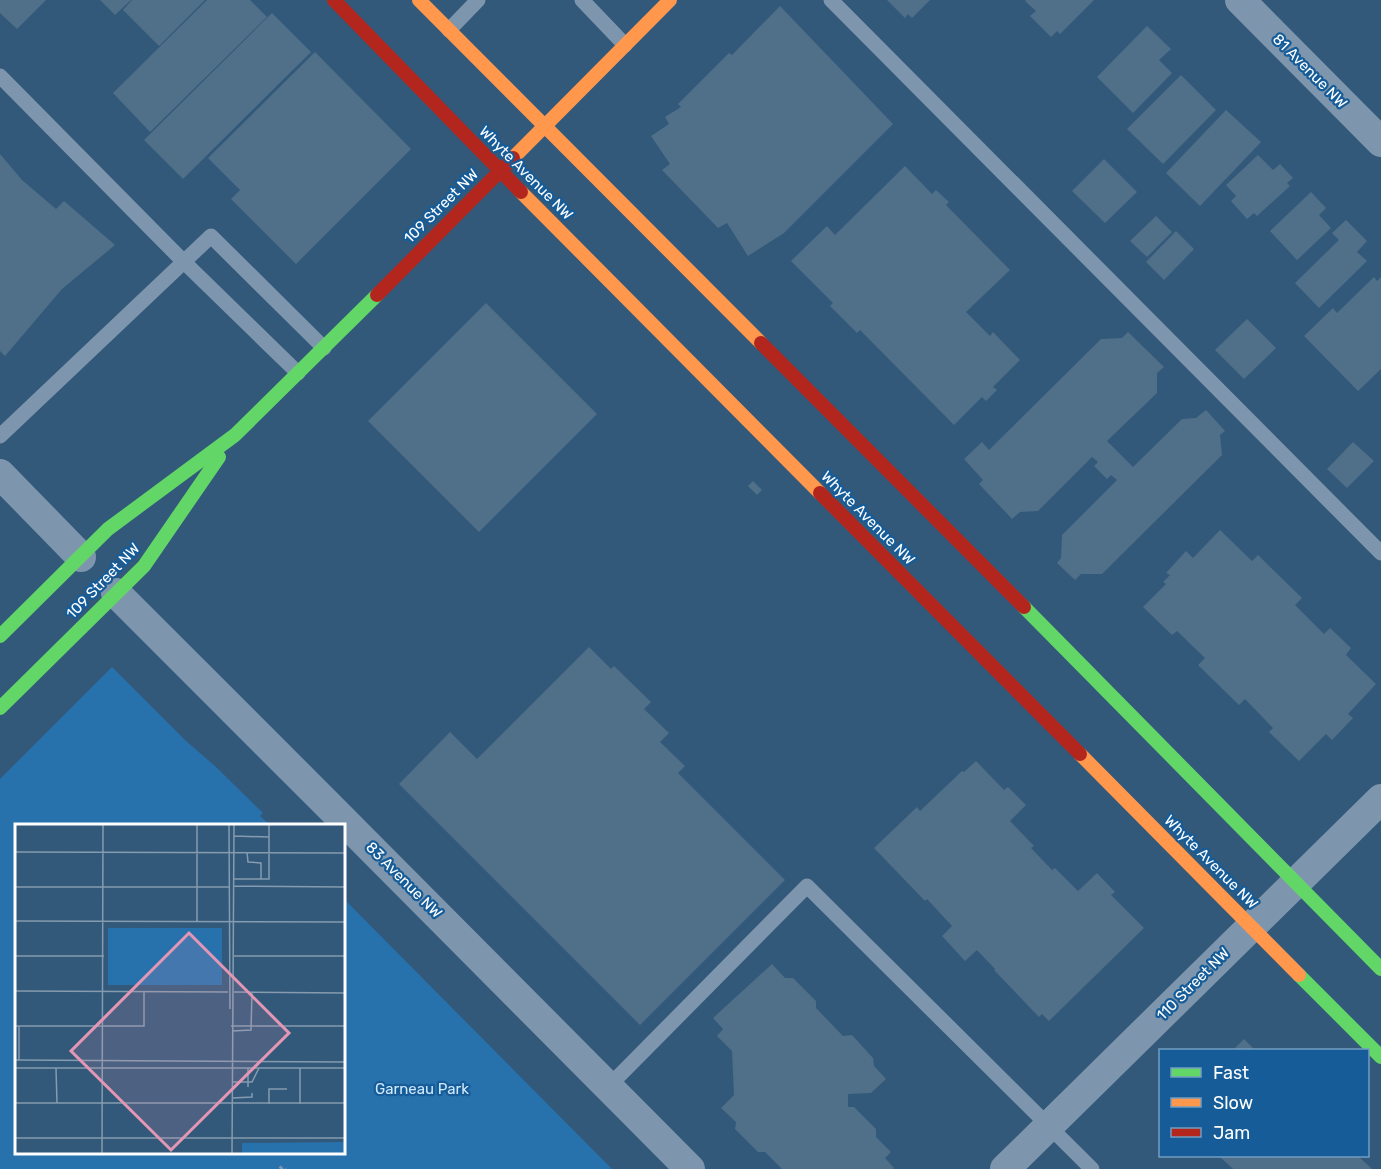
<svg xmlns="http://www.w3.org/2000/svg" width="1381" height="1169" font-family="Rubik,sans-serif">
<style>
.green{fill:#2771ad}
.building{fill:#506f89}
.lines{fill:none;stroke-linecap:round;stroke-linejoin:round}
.path{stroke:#7e96ad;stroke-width:4;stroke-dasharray:3 4.5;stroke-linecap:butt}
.lane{stroke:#7e96ad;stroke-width:15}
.street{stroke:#7e96ad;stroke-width:30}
.fast{stroke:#63d668;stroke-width:14}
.slow{stroke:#ff974d;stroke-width:14}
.jam{stroke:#b3261e;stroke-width:14}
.labels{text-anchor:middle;stroke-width:4.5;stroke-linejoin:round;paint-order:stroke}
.street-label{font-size:15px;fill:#fff;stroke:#155c98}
.park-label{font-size:15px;fill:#d0e9fc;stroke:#155c98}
.inset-road{fill:none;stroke:#859baf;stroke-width:1.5}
.view{fill:#e497b5;fill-opacity:0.15;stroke:#e497b5;stroke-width:3}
.inset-edge{fill:none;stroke:#fff;stroke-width:3}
</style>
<rect width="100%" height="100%" fill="#33597a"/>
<polygon class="green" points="112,667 186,741 215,766 263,813 260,816 270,825 16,826 16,1152 344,1152 344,899 612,1169 0,1169 0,779"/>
<g class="building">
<polygon points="0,0 46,0 17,29 0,13"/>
<polygon points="100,0 131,0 115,15"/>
<polygon points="132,0 205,0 159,46 123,10"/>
<polygon points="207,0 250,0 267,17 150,132 113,93"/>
<polygon points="887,0 930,0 912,18 908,14 905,18"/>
<polygon points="1026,0 1094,0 1060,34 1057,31 1051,37 1030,16 1036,11 1025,1"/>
<polygon points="780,6 893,124 784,233 748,256 727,223 718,228 662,170 670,164 651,136 669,124 665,117 681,107 678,104 729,53 732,55"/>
<polygon points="272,13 311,52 183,179 144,140"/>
<polygon points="1147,26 1171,49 1159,60 1172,73 1133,113 1097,77"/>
<polygon points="315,52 411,149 296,264 231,199 240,190 208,158"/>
<polygon points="1181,75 1216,110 1163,164 1127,129"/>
<polygon points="1226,110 1261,142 1200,206 1166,173"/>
<polygon points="0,154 22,180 56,209 64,201 115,245 62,289 5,356 0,351"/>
<polygon points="1258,155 1273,170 1280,164 1293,178 1287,183 1290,186 1257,216 1254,213 1247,219 1231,201 1236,196 1226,185"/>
<polygon points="1104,159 1137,192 1105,223 1072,191"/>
<polygon points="905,166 932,194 936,190 949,202 946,205 1010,270 966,312 990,336 993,332 1020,360 993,387 997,390 986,401 982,397 954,425 860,330 857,333 830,306 833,303 791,261 827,226 835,235"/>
<polygon points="1311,192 1326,208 1319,215 1331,228 1297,260 1270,231"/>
<polygon points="1156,216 1172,232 1147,257 1130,241"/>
<polygon points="1346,220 1367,241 1357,252 1367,261 1319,308 1295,283 1339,240 1332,233"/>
<polygon points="1176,231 1194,249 1164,280 1146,262"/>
<polygon points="1374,277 1377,281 1381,277 1381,369 1358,391 1304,336 1333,308 1337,313"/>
<polygon points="486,303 597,414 479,532 368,421"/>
<polygon points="1247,319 1276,348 1244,379 1215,350"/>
<polygon points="1128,332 1164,367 1157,373 1157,393 1107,441 1133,467 1182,419 1196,418 1206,410 1225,431 1220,435 1222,455 1102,574 1081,574 1075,580 1057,563 1061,558 1062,535 1117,480 1111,475 1107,479 1094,466 1098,462 1092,457 1038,511 1020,512 1012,519 979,484 983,480 964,459 982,442 989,450 1101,339 1122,338"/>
<polygon points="1353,442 1374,461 1347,488 1327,469"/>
<polygon points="753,481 762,490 757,495 748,486"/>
<polygon points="1220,530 1252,561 1258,555 1302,598 1295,605 1324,634 1330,628 1351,648 1346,655 1376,684 1348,714 1353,718 1332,740 1326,734 1299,761 1269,732 1273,728 1245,699 1239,705 1198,665 1205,658 1177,631 1172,635 1143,607 1166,584 1163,582 1170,575 1166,573 1186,551 1193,558"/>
<polygon points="589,647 611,669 614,666 651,702 644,709 669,733 660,742 685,766 678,773 785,880 640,1025 399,784 450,732 477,759"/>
<polygon points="976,761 1004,790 1008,787 1026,805 1010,821 1034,846 1031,848 1052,870 1055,868 1078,891 1097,873 1115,892 1111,895 1144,928 1049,1021 1042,1014 1039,1017 994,970 995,969 977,950 965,961 942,936 952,926 927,899 925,901 874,848 917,807 920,811 962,771 964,772"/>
<polygon points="772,964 785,978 793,978 816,1001 816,1008 843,1036 852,1035 873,1058 874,1066 886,1079 871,1093 848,1094 848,1107 854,1107 876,1129 876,1137 891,1152 885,1158 894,1168 893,1169 782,1169 765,1152 758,1152 735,1129 736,1122 721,1108 734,1095 732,1051 717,1036 723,1029 713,1018"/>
<polygon points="1244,1039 1255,1050 1233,1050"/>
<polygon points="1219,1156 1358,1156 1372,1169 1233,1169"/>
</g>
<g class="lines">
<polyline class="path" points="280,1169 283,1166 285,1169"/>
<g class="lane">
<polyline points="582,0 625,45"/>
<polyline points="831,0 1381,553"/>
<polyline points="449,30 478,0"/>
<polyline points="0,76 184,262 298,373"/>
<polyline points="0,436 211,236 324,348"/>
<polyline points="609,1086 807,886 1092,1169"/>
</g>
<g class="street">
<polyline points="1240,0 1381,142"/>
<polyline points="0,474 81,557"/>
<polyline points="116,593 336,813 690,1169"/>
<polyline points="1005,1169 1381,799"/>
</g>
<g class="fast">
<polyline points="1024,607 1381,969"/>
<polyline points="0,636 108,529 235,435 377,295"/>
<polyline points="0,708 144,566 219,457"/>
<polyline points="1299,975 1381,1057"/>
</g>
<g class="slow">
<polyline points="419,0 761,343"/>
<polyline points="513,158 670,0"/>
<polyline points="521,192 820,493"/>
<polyline points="1080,754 1299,975"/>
</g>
<g class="jam">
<polyline points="334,0 521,192"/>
<polyline points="377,295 513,158"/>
<polyline points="761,343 1024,607"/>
<polyline points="820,493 1080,754"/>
</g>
</g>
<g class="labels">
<g class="street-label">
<text transform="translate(1310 71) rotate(45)" y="5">81 Avenue NW</text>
<text transform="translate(526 173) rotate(45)" y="5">Whyte Avenue NW</text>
<text transform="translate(441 206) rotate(-45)" y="5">109 Street NW</text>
<text transform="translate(868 518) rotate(45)" y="5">Whyte Avenue NW</text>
<text transform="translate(103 581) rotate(-46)" y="5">109 Street NW</text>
<text transform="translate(1211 862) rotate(45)" y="5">Whyte Avenue NW</text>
<text transform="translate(404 880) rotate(45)" y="5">83 Avenue NW</text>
<text transform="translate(1193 984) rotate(-45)" y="5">110 Street NW</text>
</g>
<g class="park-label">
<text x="422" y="1094">Garneau Park</text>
</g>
</g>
<g transform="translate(15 824)">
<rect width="330" height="330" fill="#33597a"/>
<path d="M 93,104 L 207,104 L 207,161 L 93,161 ZM 329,318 L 329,330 L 227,330 L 227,319 Z" fill="#2771ad"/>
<path class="inset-road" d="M 182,0 L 182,98M 214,0 L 215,185M 219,12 L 254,13 L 254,0M 0,28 L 330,29M 232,28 L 233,38 L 246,39 L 246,55M 219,55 L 254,55 L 254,13M 219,62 L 330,63M 0,63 L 214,63M 0,97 L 330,98M 0,132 L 89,132M 219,132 L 330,132M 0,167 L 213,168M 219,168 L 330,169M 0,202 L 129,202 L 129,168M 216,202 L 330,202M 217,207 L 236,206 L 237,168M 0,236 L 330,238M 4,236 L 4,202M 0,244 L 330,244M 41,244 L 42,279M 233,244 L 233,263M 285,244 L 285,280M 217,258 L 237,258 L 244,244M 217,274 L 237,273 L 237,269M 0,279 L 330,279M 254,280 L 254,265 L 272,265M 0,314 L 330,314M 87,330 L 88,0M 217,330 L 219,0"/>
<path class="view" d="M 174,109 L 274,209 L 156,326 L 56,227 Z"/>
<rect width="330" height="330" class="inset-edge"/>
</g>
<rect x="1159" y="1049" width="210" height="108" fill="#155c98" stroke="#739dc1" stroke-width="1.5"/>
<rect x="1171" y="1068" width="30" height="9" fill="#63d668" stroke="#739dc1" stroke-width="1.5"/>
<text x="1213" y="1079" font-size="18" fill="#ffffff">Fast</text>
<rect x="1171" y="1098" width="30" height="9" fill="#ff974d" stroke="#739dc1" stroke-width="1.5"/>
<text x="1213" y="1109" font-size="18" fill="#ffffff">Slow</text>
<rect x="1171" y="1128" width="30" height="9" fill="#b3261e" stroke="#739dc1" stroke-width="1.5"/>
<text x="1213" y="1139" font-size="18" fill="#ffffff">Jam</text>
</svg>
